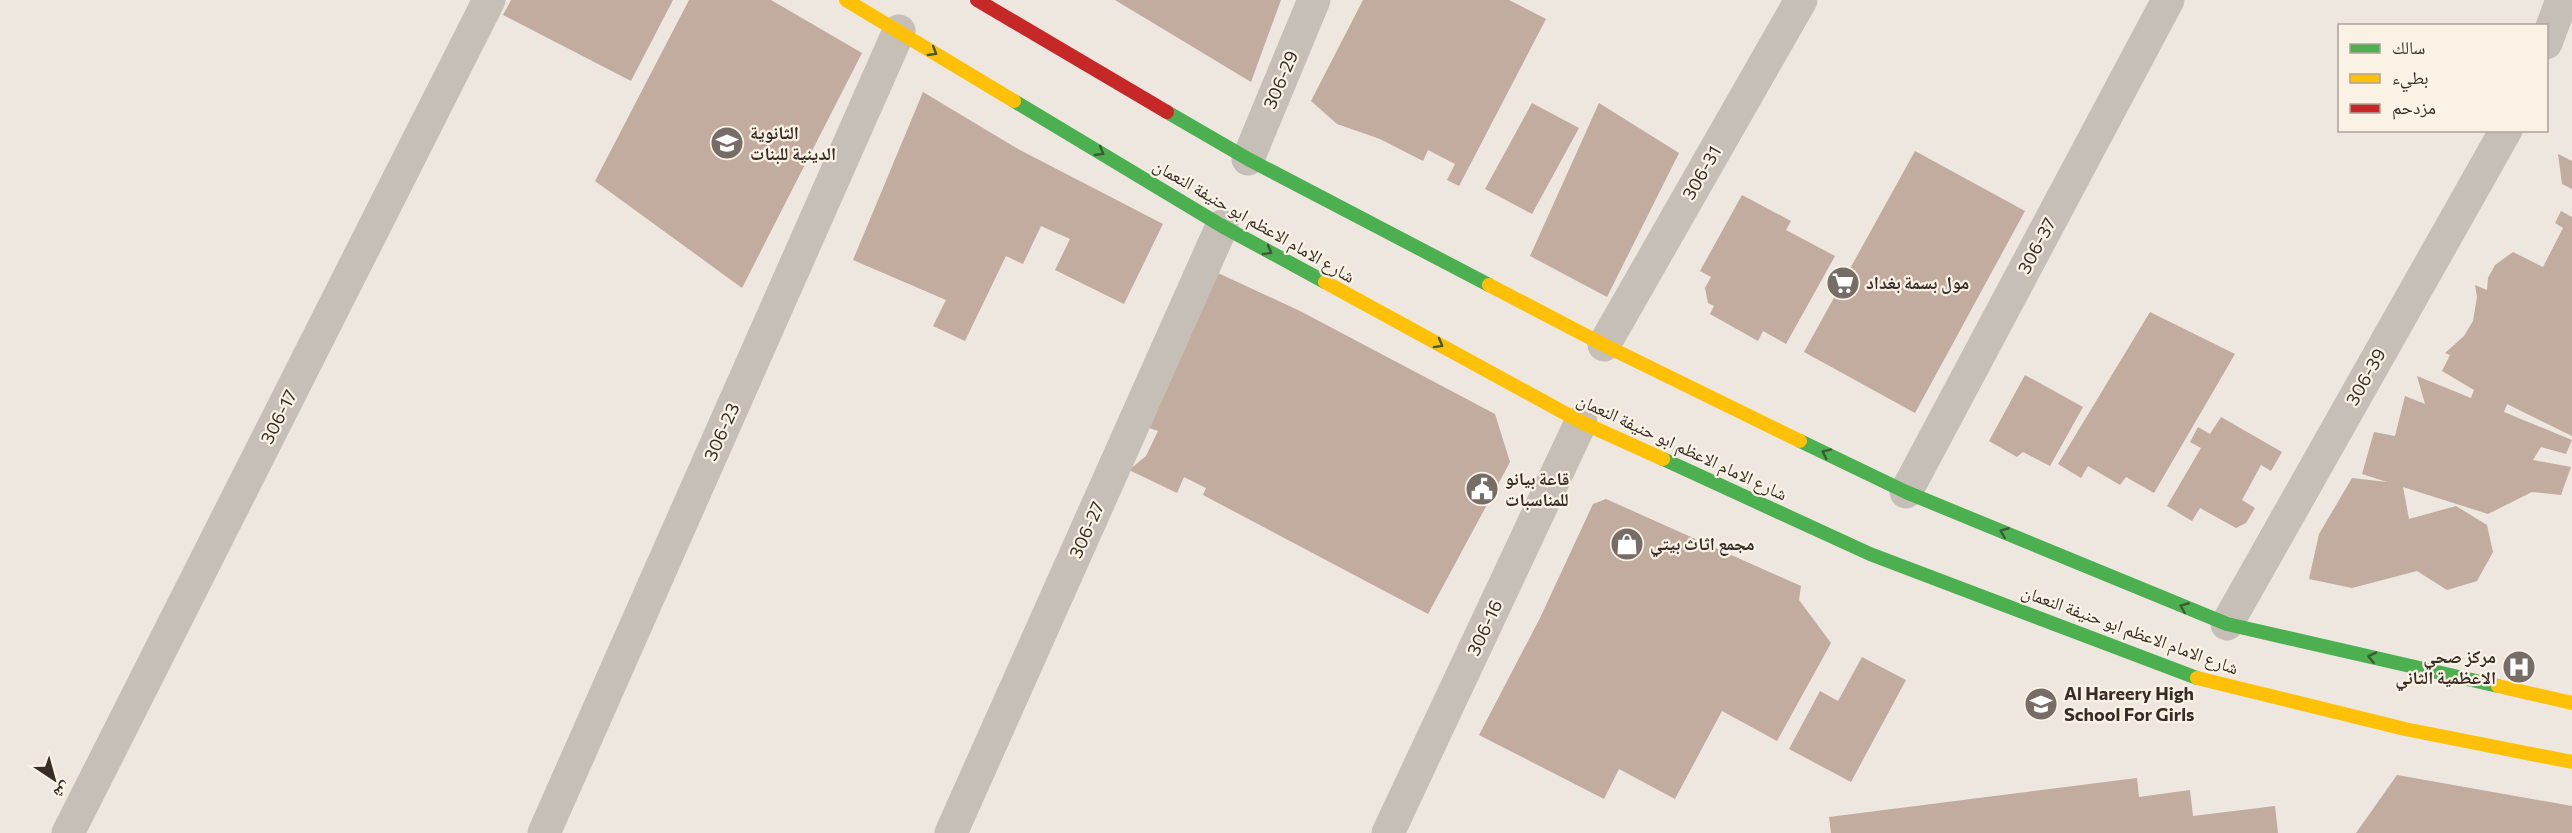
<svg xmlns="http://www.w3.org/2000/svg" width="2572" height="833" font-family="Commissioner,'Noto Naskh Arabic',sans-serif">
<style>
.building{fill:#c2ab9f}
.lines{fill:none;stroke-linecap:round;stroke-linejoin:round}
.street{stroke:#c6bfb8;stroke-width:33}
.fast{stroke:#4caf50;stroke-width:14}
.slow{stroke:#ffc107;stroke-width:14}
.jam{stroke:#c62828;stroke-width:14}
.oneway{stroke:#3e5a35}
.labels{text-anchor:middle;stroke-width:4.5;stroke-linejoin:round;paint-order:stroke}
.street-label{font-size:18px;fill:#372c26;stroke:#fbf2e6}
.poi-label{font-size:18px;font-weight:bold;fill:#372c26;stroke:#fbf2e6;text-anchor:start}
</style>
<rect width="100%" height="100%" fill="#ede7df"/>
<g class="building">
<polygon points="511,0 673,0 631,81 503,15"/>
<polygon points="689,0 771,0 862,53 742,288 595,181"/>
<polygon points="1115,0 1281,0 1251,82"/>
<polygon points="1363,0 1509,0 1546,19 1459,186 1447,180 1455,164 1428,150 1423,161 1380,139 1337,124 1311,101"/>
<polygon points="923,92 1018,149 1163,224 1124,304 1055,270 1070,239 1041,226 1023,264 1006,256 965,341 933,326 946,300 853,260"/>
<polygon points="1532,103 1579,128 1532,214 1485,189"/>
<polygon points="1599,103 1679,153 1607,297 1530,256"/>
<polygon points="1915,151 2025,211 1915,413 1804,352"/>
<polygon points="2558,154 2572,161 2572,189 2562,184"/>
<polygon points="1742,195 1791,221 1786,230 1835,256 1786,344 1763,331 1758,341 1710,314 1714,306 1708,303 1705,288 1711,277 1700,271"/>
<polygon points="2561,211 2572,217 2572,436 2507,404 2504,412 2572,440 2566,454 2541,447 2533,460 2571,467 2561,495 2532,492 2488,514 2403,487 2409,519 2456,506 2487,525 2493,552 2477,581 2447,590 2417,571 2352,588 2309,579 2319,534 2352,478 2387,482 2362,474 2374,432 2395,436 2405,396 2425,404 2417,376 2471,398 2474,390 2442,371 2450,355 2445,353 2464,336 2473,321 2477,297 2475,285 2487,290 2488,278 2495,265 2513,252 2543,267 2563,228 2555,223"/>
<polygon points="1218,273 1300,311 1495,414 1510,462 1428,614 1203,495 1206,488 1184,477 1177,493 1129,470 1146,456 1158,431 1149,428"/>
<polygon points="2150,312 2235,354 2154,493 2126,477 2120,485 2088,466 2081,478 2058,464"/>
<polygon points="2025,375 2083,407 2050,466 2023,452 2017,457 1989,441"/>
<polygon points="2221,417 2282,452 2271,471 2261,465 2242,500 2255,508 2246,523 2236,528 2200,508 2192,521 2167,506 2201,448 2190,442 2198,427 2210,434"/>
<polygon points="1606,499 1801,586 1799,600 1831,643 1777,741 1722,711 1675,799 1619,769 1604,799 1479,735 1540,618 1593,504"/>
<polygon points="1862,657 1906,680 1851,782 1789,749 1820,691 1838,701"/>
<polygon points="2397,775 2572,806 2572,833 2356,833"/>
<polygon points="2137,778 2139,797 2190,790 2193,816 2275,806 2278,833 1831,833 1829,817"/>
</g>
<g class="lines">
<g class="street">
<polyline points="2546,43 2562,0"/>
<polyline points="1248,159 1314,0"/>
<polyline points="1604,345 1801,0"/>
<polyline points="1906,492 2168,0"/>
<polyline points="2227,624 2506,130"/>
<polyline points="68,833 489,0"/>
<polyline points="544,833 899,31"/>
<polyline points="951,833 1222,226"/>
<polyline points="1388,833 1581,422"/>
</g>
<g class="fast">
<polyline points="1014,101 1222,226 1325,282"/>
<polyline points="1167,112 1248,159 1489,285"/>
<polyline points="1800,441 1906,492 2227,624 2498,686"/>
<polyline points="1663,459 1870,554 2197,678"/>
</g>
<g class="slow">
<polyline points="846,0 1014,101"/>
<polyline points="1325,282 1581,422 1663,459"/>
<polyline points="1489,285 1604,345 1800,441"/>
<polyline points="2197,678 2405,729 2572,762"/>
<polyline points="2498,686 2572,703"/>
</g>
<polyline class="jam" points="977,0 1167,112"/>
</g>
<defs><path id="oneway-chevron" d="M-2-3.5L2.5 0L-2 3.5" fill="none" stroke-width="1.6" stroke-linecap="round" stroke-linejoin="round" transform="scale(1.5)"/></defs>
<g class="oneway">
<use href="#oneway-chevron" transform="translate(933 52) rotate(31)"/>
<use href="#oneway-chevron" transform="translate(1100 152) rotate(31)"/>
<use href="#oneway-chevron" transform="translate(1268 251) rotate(29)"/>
<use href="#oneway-chevron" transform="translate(1439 344) rotate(29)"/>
<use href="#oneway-chevron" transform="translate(1826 453) rotate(-154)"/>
<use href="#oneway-chevron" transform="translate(2004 532) rotate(-158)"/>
<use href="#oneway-chevron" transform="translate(2184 607) rotate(-158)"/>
<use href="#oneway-chevron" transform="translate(2372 657) rotate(-167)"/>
</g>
<defs>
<g id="school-disc" transform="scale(1.725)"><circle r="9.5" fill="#776d67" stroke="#fbf2e6"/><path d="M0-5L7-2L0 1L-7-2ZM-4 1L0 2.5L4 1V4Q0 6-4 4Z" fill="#fff"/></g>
<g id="supermarket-disc" transform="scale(1.725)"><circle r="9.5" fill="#776d67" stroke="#fbf2e6"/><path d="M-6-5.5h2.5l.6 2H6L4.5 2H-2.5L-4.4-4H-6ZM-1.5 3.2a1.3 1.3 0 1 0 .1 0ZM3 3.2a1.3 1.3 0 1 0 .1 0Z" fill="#fff"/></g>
<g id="civic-disc" transform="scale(1.725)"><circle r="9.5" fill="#776d67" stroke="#fbf2e6"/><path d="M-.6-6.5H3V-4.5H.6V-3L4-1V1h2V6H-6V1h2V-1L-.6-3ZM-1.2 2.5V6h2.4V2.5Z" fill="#fff"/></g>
<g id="shop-disc" transform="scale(1.725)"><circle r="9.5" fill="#776d67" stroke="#fbf2e6"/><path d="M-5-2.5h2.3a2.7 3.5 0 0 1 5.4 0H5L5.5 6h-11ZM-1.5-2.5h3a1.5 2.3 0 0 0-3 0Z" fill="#fff"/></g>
<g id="hospital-disc" transform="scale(1.725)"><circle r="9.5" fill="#776d67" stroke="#fbf2e6"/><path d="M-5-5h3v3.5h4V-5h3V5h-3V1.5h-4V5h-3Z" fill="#fff"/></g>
</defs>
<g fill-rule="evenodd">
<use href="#school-disc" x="727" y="143"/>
<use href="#supermarket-disc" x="1843" y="283"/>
<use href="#civic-disc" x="1482" y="489"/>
<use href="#shop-disc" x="1627" y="544"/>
<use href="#hospital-disc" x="2519" y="667"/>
<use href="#school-disc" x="2041" y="704"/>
</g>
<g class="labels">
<g class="street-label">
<text transform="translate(1281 80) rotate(-67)" y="6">306-29</text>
<text transform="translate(1702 173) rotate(-60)" y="6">306-31</text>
<text transform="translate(1254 221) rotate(30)" y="6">شارع الامام الاعظم ابو حنيفة النعمان</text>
<text transform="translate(2037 246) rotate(-62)" y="6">306-37</text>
<text transform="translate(2366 377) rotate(-61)" y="6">306-39</text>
<text transform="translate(279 417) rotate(-63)" y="6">306-17</text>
<text transform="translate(722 432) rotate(-66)" y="6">306-23</text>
<text transform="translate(1682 447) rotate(25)" y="6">شارع الامام الاعظم ابو حنيفة النعمان</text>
<text transform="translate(1087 530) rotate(-66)" y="6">306-27</text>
<text transform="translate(1485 628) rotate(-65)" y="6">306-16</text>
<text transform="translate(2130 630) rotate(20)" y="6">شارع الامام الاعظم ابو حنيفة النعمان</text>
</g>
<g class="poi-label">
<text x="750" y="139">الثانوية<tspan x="750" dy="21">الدينية للبنات</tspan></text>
<text x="1866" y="289">مول بسمة بغداد</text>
<text x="1505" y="485">قاعة بيانو<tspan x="1505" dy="21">للمناسبات</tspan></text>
<text x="1650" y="550">مجمع اثاث بيتي</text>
<text x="2496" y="663" text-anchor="end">مركز صحي<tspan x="2496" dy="21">الاعظمية الثاني</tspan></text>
<text x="2064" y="700">Al Hareery High<tspan x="2064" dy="21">School For Girls</tspan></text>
</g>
</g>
<rect x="2338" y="24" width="210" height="108" fill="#fbf2e6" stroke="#ada399" stroke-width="1.5"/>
<rect x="2350" y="44" width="30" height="9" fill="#4caf50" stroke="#ada399" stroke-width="1.5"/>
<text x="2392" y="54" font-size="18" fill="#372c26">سالك</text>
<rect x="2350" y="74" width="30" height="9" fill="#ffc107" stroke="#ada399" stroke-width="1.5"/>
<text x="2392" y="84" font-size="18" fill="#372c26">بطيء</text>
<rect x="2350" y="104" width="30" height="9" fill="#c62828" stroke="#ada399" stroke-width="1.5"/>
<text x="2392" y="114" font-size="18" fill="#372c26">مزدحم</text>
<g transform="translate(54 779) rotate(144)" stroke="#fbf2e6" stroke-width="4.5" paint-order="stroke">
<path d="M0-4.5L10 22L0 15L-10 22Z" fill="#372c26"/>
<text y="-9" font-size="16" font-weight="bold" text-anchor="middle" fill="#372c26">ش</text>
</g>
</svg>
